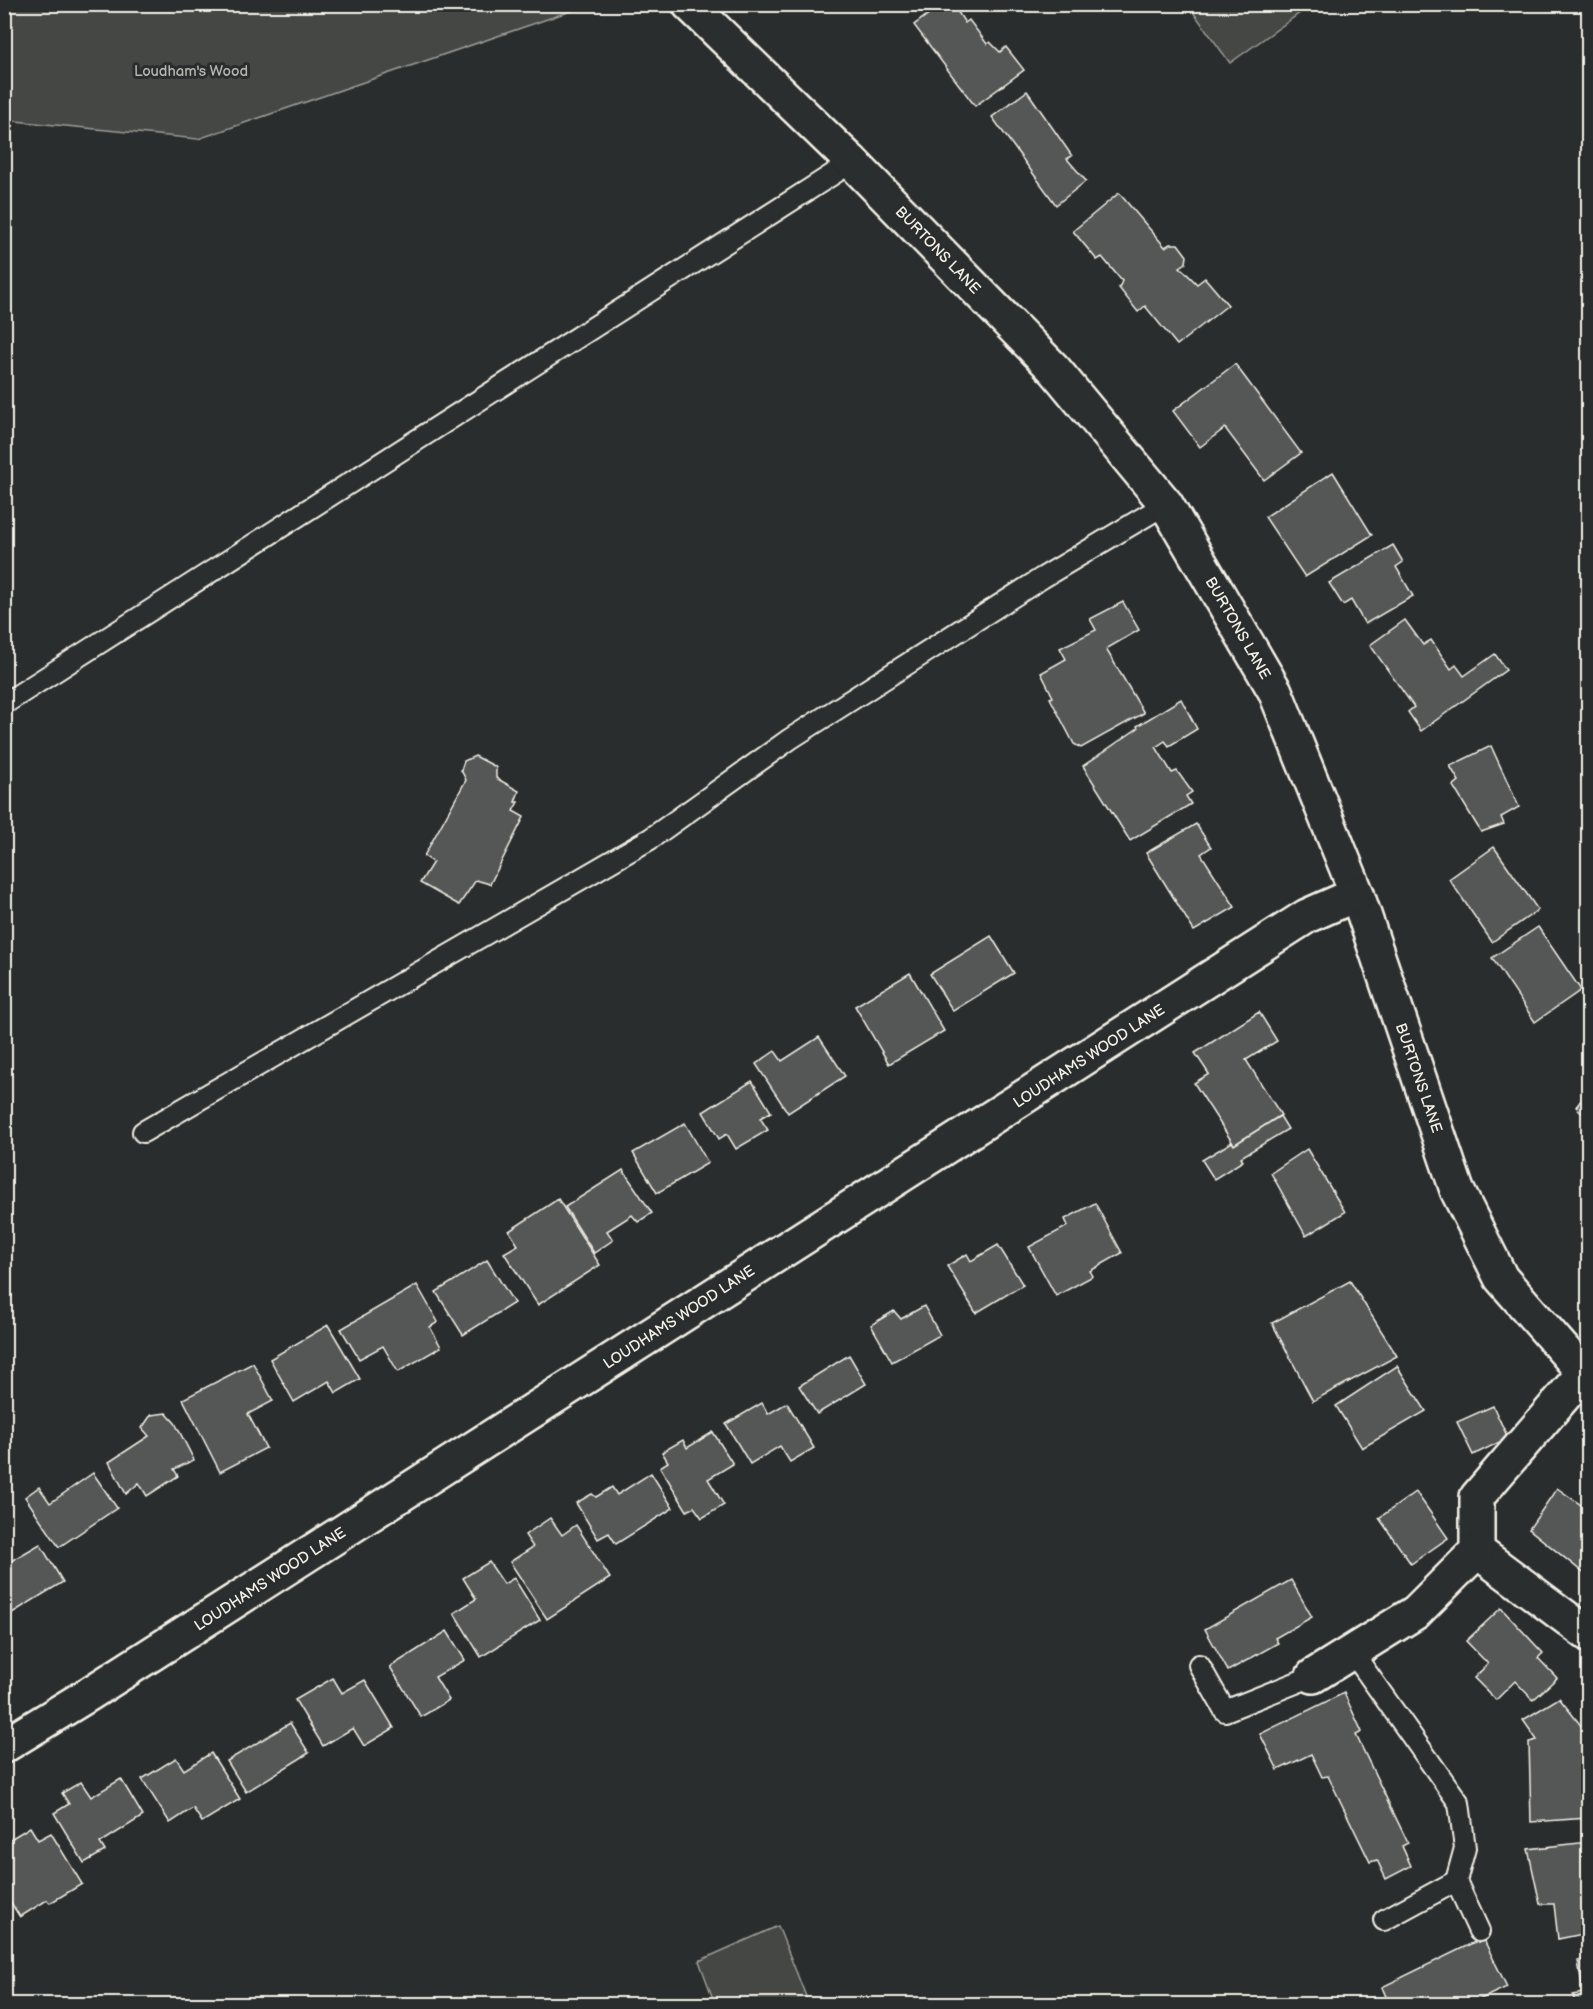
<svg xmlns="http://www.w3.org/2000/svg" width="1593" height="2009" font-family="'Balsamiq Sans',sans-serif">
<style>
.green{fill:#444645;stroke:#9c9c96;stroke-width:1.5}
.building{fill:#555756;stroke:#f4f1e8;stroke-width:1.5}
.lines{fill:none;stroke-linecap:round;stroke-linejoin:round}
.service-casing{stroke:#f4f1e8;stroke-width:24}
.minor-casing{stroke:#f4f1e8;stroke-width:38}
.service{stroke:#2a2d2e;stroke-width:20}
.minor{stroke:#2a2d2e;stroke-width:33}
.labels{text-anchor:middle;stroke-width:6;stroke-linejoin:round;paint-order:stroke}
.park-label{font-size:15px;fill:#b6b5af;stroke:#2a2d2e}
.street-label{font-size:15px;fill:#f4f1e8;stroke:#2a2d2e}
</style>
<rect width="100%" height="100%" fill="#2a2d2e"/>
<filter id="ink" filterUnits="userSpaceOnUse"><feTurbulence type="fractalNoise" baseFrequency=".0167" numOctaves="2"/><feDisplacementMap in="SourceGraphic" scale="12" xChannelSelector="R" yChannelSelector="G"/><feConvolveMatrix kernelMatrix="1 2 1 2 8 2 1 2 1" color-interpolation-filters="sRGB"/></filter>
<g filter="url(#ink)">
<g class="green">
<polygon points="4,5 5,4 588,5 198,139 5,120"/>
<polygon points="1188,5 1311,5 1230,63"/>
<polygon points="778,1926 809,2004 715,2004 699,1961"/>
</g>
<g class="building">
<polygon points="942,4 945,4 949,9 954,6 965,23 969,20 987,44 990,42 1000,52 1006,47 1024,70 975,106 914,25"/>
<polygon points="1027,91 1072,156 1067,159 1086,181 1056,205 992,117"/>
<polygon points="1119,193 1165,247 1170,244 1178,244 1187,256 1186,263 1180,267 1197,284 1205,278 1228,305 1177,345 1145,306 1138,312 1119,288 1122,281 1102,257 1097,260 1073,231"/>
<polygon points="1235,364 1301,453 1264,480 1225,428 1200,447 1173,411"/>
<polygon points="1333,472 1372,535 1305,577 1265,517"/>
<polygon points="1393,545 1403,562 1396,567 1413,596 1365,624 1351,600 1343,605 1329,583"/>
<polygon points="1123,602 1139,630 1106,649 1144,713 1081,748 1074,744 1050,698 1053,697 1041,673 1066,659 1060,648 1096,630 1090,619"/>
<polygon points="1405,620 1423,645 1431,640 1451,669 1456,665 1464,676 1495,654 1506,670 1421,731 1408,712 1414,707 1370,645"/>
<polygon points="1181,699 1197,729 1169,746 1165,741 1156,747 1172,773 1177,771 1192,792 1186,796 1191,804 1130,841 1083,766 1138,728 1137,726"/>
<polygon points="1491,746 1519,807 1501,817 1504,824 1481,832 1453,786 1459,781 1450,766"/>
<polygon points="475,756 496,767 496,778 519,791 515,802 518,802 513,811 524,817 490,884 476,880 459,905 420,883 433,862 424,856 466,780 461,770 464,761"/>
<polygon points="1196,824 1211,847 1201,854 1235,907 1194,931 1146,853"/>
<polygon points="1494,847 1538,910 1492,942 1449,879"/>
<polygon points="1538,927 1581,990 1535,1022 1492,958"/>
<polygon points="991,936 1014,973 953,1011 930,974"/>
<polygon points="910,973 944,1031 889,1064 855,1006"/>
<polygon points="1259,1012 1277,1041 1246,1060 1281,1115 1234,1145 1194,1083 1209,1074 1195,1053"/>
<polygon points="819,1037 845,1076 788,1113 756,1064 775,1051 782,1061"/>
<polygon points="752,1081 771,1112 760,1118 768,1130 736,1149 727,1134 719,1139 703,1112"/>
<polygon points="1588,1091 1588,1118 1576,1107"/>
<polygon points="1280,1116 1288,1129 1241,1157 1243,1161 1214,1179 1202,1160 1232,1142 1234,1145"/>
<polygon points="685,1123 708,1163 657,1193 633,1153"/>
<polygon points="1307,1149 1345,1212 1306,1236 1271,1173"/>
<polygon points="623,1170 652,1213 638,1222 632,1215 607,1231 613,1240 594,1253 565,1207"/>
<polygon points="558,1199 600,1265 538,1305 504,1253 518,1245 509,1231"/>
<polygon points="1095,1203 1122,1253 1090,1271 1093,1276 1056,1296 1029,1247 1068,1226 1065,1219"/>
<polygon points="998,1245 1023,1285 976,1313 947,1266 967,1254 971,1261"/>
<polygon points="487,1260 514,1303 463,1335 436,1292"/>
<polygon points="1350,1281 1397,1356 1313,1401 1272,1323"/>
<polygon points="417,1285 438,1322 430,1327 441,1347 398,1372 383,1346 359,1359 341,1329"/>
<polygon points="924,1306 940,1335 892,1362 871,1325 894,1311 901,1319"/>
<polygon points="328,1325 360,1379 336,1393 329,1381 294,1402 270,1359"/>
<polygon points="849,1355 866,1384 817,1414 799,1386"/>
<polygon points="253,1363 273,1401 248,1414 266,1448 220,1472 183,1399"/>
<polygon points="1397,1366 1426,1411 1362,1448 1336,1406"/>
<polygon points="762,1403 768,1414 787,1403 814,1448 790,1462 780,1446 750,1464 726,1424"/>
<polygon points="1493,1406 1508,1438 1473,1455 1457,1422"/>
<polygon points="166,1413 175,1423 194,1460 174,1469 178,1476 147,1496 139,1483 126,1494 109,1462 149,1436 142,1428 151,1415"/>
<polygon points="713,1432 733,1464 708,1479 724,1505 702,1518 694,1507 687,1511 660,1467 668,1462 662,1452 683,1440 687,1448"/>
<polygon points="93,1473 117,1508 59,1547 25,1497 39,1487 50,1503"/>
<polygon points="651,1473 673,1508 616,1544 609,1533 598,1539 576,1503 592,1494 596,1497 612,1487 617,1495"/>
<polygon points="1557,1488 1588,1510 1588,1571 1586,1575 1529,1529"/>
<polygon points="1416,1492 1448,1538 1411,1564 1379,1518"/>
<polygon points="550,1518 562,1535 576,1525 610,1578 547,1619 510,1562 533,1547 525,1535"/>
<polygon points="40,1544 63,1582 4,1618 4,1565"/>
<polygon points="489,1562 504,1584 514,1578 540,1620 481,1657 454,1613 476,1599 463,1578"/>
<polygon points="1291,1580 1312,1617 1275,1638 1278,1643 1228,1671 1205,1629"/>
<polygon points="1501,1608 1543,1653 1538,1658 1557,1678 1533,1700 1515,1681 1496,1700 1474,1678 1488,1664 1466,1641"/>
<polygon points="447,1631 465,1660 435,1677 449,1700 421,1717 390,1667"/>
<polygon points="333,1678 342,1693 365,1680 394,1728 364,1746 353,1728 323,1746 295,1700"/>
<polygon points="1344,1693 1362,1732 1356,1735 1408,1843 1402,1846 1411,1866 1386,1879 1377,1860 1370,1862 1328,1776 1322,1777 1311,1754 1278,1770 1260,1734"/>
<polygon points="1559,1698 1587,1733 1588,1818 1531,1822 1529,1742 1537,1740 1523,1720"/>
<polygon points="290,1723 309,1753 246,1792 227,1761"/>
<polygon points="211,1753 240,1799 202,1822 193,1808 170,1823 142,1779 176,1758 184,1770"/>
<polygon points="121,1779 143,1816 100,1843 105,1851 84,1863 54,1813 69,1804 62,1793 81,1782 91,1797"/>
<polygon points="30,1827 38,1840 51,1833 82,1884 50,1903 47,1900 20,1917 4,1892 4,1843"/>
<polygon points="1588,1842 1588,1933 1558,1939 1554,1904 1540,1904 1528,1849"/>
<polygon points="1483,1938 1507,1987 1470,2004 1389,2004 1382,1987"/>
<polygon points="1588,1959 1588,2004 1575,2004 1573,1995 1583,1993 1578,1961"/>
</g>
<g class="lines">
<g class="service-casing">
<g id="service">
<polyline points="4,704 852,162"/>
<polyline points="143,1132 650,839 790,739 1042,578 1166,504"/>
<polyline points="1353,1653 1459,1803 1465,1848 1456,1881 1479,1931"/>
<polyline points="1199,1665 1225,1711 1313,1676"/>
<polyline points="1384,1920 1456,1881"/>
</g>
</g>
<g class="minor-casing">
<g id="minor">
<polyline points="689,4 852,162 1055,370 1166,504 1275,691 1357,894 1457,1190 1501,1278 1588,1378"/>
<polyline points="1583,1374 1477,1497 1477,1551 1588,1634"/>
<polyline points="1313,1676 1416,1612 1477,1551"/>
<polyline points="4,1746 89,1694 1307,916 1357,894"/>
</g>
</g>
<use href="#service" class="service"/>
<use href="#minor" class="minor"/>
</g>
</g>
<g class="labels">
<g class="park-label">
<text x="191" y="76">Loudham's Wood</text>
</g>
<g class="street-label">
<text transform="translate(938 250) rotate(46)" y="5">BURTONS LANE</text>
<text transform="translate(1238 628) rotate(60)" y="5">BURTONS LANE</text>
<text transform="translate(1089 1056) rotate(-33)" y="5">LOUDHAMS WOOD LANE</text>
<text transform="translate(1419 1078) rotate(71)" y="5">BURTONS LANE</text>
<text transform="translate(679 1317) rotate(-33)" y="5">LOUDHAMS WOOD LANE</text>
<text transform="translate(270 1579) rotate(-33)" y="5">LOUDHAMS WOOD LANE</text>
</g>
</g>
<rect width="1593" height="2009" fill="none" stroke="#2a2d2e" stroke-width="24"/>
<rect x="12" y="12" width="1569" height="1985" fill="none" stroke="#f4f1e8" stroke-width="2" filter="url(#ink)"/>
</svg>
